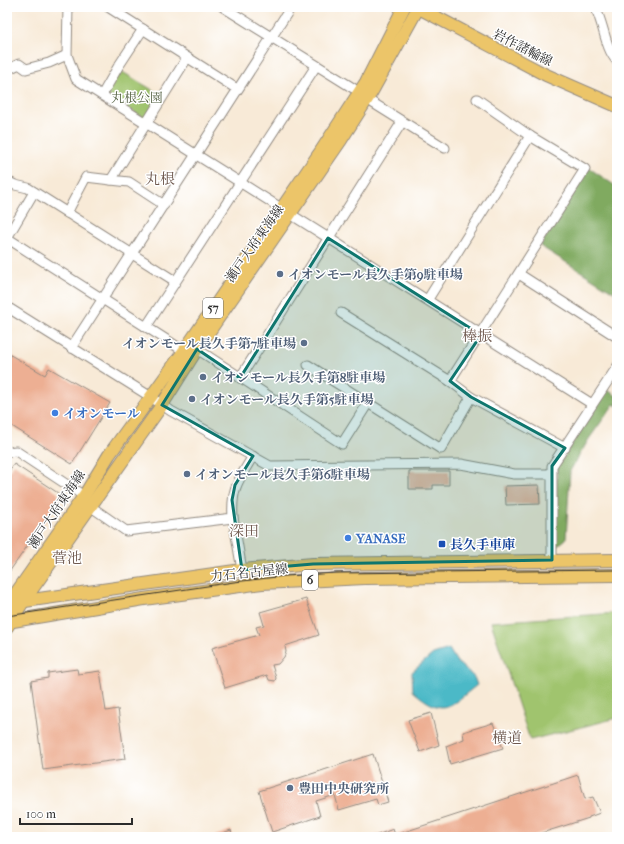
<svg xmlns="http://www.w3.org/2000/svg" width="624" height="844" font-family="'IM FELL French Canon','Noto Serif JP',serif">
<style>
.green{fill:#a0c46e;stroke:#66784c}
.forest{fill:#80aa61;stroke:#566a46}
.water{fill:#4cb9c7;stroke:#3c7279}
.building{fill:#edaf93}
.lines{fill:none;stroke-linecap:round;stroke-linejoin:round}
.minor-casing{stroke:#928a81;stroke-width:11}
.major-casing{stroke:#928a81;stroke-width:14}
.minor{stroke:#fff;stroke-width:9}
.major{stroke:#ecc569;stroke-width:12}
.tram{stroke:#2b2b2b;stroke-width:1}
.marked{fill:#0f766e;fill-opacity:0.2;stroke:#0f766e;stroke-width:3;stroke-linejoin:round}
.service-dot{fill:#5c6f8a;stroke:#fff;stroke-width:1.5}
.shop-dot{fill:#3f7fe0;stroke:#fff;stroke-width:1.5}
.transit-dot{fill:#1a4fb4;stroke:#fff;stroke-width:1.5}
.labels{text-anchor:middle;stroke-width:3;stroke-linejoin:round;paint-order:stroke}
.shield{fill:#fff;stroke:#6b6b6b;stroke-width:1}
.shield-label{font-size:12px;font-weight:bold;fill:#2b2b2b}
.street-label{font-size:13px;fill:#2b2b2b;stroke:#fff}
.park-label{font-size:13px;fill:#546142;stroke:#fff}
.service-label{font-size:13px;font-weight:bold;fill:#4e5e75;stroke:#fff;text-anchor:start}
.shop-label{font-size:13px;font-weight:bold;fill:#366cbe;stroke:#fff;text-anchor:start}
.transit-label{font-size:13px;font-weight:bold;fill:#164399;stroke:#fff;text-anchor:start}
.quarter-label{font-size:15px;fill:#6f594f;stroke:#fff}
</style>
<rect width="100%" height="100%" fill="#fff"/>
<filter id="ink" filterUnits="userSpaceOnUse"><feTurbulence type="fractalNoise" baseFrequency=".025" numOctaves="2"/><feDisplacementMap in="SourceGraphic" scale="8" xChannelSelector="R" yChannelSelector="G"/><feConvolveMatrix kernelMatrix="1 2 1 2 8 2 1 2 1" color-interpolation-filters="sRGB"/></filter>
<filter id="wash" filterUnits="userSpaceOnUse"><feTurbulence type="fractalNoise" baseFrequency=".012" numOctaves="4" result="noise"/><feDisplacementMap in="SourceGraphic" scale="16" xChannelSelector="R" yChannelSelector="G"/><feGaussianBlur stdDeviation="0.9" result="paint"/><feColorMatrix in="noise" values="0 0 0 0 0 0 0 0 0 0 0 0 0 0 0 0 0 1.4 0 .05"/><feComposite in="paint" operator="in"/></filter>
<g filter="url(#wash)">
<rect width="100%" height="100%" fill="#f8ead7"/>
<g class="green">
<polygon points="119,70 161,95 145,119 104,93"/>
<polygon points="617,613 617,718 530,740 491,622"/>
</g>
<g class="forest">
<polygon points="589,168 617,187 617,294 540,246"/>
<polygon points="607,390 617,396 617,406 614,404 589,439 570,471 566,539 556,547 557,467"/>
</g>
<path class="water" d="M 449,649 L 457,662 L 474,677 L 477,685 C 449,707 444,718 413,691 L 412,672 L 433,654 Z"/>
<g id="blocks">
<g class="building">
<polygon points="7,353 45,375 49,368 110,403 72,464 7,423"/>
<polygon points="14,464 58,493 59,501 7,575 7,474"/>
<polygon points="409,471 449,471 449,485 433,485 433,489 409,489"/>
<polygon points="539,485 540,504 506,505 505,486"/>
<polygon points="306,599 319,635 285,646 286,652 284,657 278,664 272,665 276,678 275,681 269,680 267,675 225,688 212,648 259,635 256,627 264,625 260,612"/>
<polygon points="77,669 78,674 100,671 106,711 118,709 125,759 43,770 31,681 48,678 48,673"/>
<polygon points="431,713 439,745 420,752 408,720"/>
<polygon points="493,723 503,748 450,764 446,746 464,739 463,732"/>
<polygon points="373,754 388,802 378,805 376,799 339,810 335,795 316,801 320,816 272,832 259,791"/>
<polygon points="578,775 585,799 593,797 600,813 589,817 589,818 529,837 372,837 393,829 395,835"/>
<polygon points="231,830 233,837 215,837 215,836"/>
</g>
</g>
</g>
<g filter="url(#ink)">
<use href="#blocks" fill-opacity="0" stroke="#928a81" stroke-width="1"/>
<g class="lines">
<g class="minor-casing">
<g id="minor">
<polyline points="68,7 67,55 76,79 592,404"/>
<polyline points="108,7 237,89"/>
<polyline points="223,7 353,88"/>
<path d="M 595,7 C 604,24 605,49 617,61"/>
<polyline points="7,70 19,64 26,69 49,63 67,55"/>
<polyline points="102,95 118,67 143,29"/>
<polyline points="477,99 530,136"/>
<polyline points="373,103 445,148"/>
<polyline points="7,181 15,185 28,188 175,281"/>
<polyline points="34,192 7,238 184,351"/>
<polyline points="164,205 129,182 111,180 187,58"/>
<polyline points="67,213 86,177 111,180"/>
<polyline points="519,274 617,337"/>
<polyline points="428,299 530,136 585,169 450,381"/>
<polyline points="7,307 151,397 171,411 270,466 461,464 514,474 551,474"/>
<polyline points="146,327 316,66"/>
<polyline points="71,348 291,7"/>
<polyline points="197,349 342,444 368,403"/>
<polyline points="308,365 441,449 471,397 450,381 341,313"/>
<polyline points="240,378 402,122"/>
<polyline points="471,397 565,448"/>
<polyline points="7,452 16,451 84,496"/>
<path d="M 90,506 L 126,531 L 233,518 C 231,488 238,481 253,456"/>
<polyline points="233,518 242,570"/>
<polyline points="552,560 552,466 617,367"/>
</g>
</g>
<g class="major-casing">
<g id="major">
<polyline points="417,7 546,75 617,106"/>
<polyline points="18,602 242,570 313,564 617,560"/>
<polyline points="7,606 84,496 109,455 184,351 319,154 366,82 404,7"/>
<polyline points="7,622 144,599 262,583 365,578 617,575"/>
<polyline points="7,627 23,602 162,405 197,349 341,140 371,93 418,8"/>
</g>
</g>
<use href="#minor" class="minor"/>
<use href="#major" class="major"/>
<polyline class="tram" points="7,616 234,582 285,576 336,573 617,570"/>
</g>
</g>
<path class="marked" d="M 328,238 L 481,335 L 450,381 L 471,397 L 565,448 L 552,466 L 552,560 L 313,564 L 242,570 L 232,500 L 235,485 L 253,456 L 162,405 L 197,349 L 240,378 Z"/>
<g class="service-dot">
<circle cx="280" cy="274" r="4"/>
<circle cx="304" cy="343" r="4"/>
<circle cx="203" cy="377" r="4"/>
<circle cx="192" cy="399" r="4"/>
<circle cx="187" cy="474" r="4"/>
<circle cx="290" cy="788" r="4"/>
</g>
<g class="shop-dot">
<circle cx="55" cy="413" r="4"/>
<circle cx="348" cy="538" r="4"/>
</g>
<rect class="transit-dot" x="438" y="540" width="8" height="8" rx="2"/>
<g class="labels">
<g class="shield">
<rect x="203" y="298" width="20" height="20" rx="3"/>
<rect x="302" y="570" width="16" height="20" rx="3"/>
</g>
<g class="shield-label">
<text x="213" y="312">57</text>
<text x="310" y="584">6</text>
</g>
<g class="street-label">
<text transform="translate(523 47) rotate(27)" y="5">岩作諸輪線</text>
<text transform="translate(254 243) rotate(-55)" y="5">瀬戸大府東海線</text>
<text transform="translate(56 509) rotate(-56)" y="5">瀬戸大府東海線</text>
<text transform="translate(249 572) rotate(-6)" y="5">力石名古屋線</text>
</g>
<g class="park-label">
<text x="137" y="102">丸根公園</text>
</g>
<g class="service-label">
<text x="288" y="279">イオンモール長久手第9駐車場</text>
<text x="296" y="348" text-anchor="end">イオンモール長久手第7駐車場</text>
<text x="211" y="382">イオンモール長久手第8駐車場</text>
<text x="200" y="404">イオンモール長久手第5駐車場</text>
<text x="195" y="479">イオンモール長久手第6駐車場</text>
<text x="298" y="793">豊田中央研究所</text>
</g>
<g class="shop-label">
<text x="63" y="418">イオンモール</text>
<text x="356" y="543">YANASE</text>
</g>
<g class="transit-label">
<text x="450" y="549">長久手車庫</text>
</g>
<g class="quarter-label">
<text x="160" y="184">丸根</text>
<text x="477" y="341">棒振</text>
<text x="244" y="536">深田</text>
<text x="67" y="563">菅池</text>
<text x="507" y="743">横道</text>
</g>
</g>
<rect width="624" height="844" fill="none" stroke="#fff" stroke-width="24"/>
<path d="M20 818v6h112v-6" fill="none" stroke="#2b2b2b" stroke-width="2"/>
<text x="26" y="818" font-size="12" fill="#2b2b2b" stroke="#ffffff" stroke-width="3" paint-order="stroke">100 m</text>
</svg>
